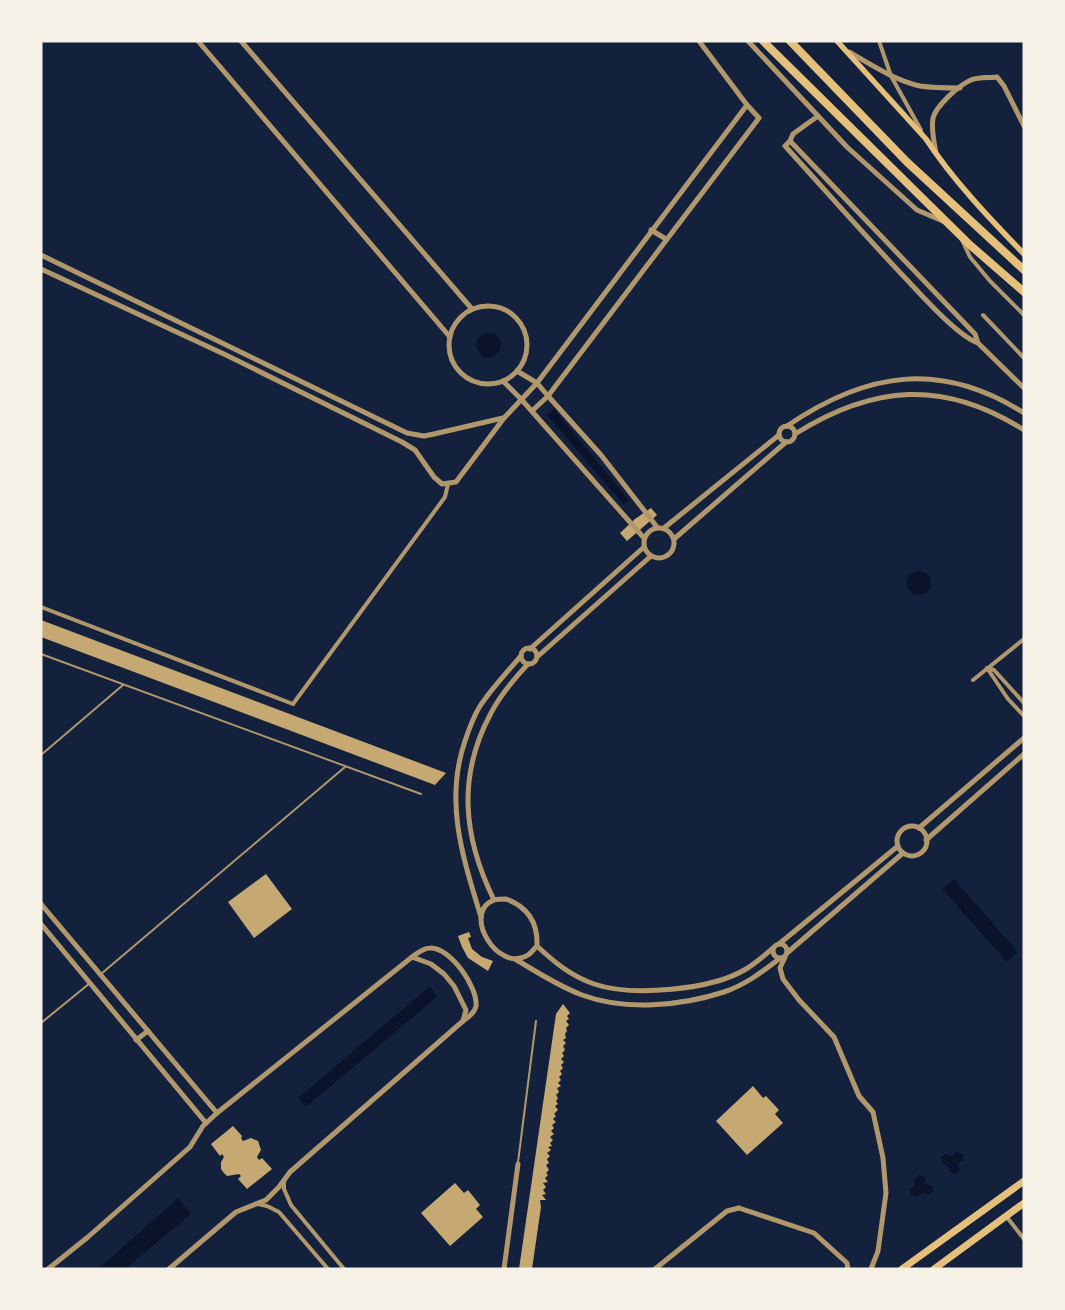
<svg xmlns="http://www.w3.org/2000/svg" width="1065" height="1310" font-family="'Times New Roman',serif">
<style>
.water{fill:#0b132b}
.building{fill:#c6a872}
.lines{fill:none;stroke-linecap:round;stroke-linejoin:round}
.service{stroke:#b1986c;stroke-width:2}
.minor{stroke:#b1986c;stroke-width:4}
.tertiary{stroke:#b1986c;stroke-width:5}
.secondary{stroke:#e5c07b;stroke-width:5.5}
.trunk{stroke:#e5c07b;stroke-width:7}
.motorway{stroke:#e5c07b;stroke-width:8}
</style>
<rect width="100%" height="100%" fill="#14213d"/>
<g class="water">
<polygon points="485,333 494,333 501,341 500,351 491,358 482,357 476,347 478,338"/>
<polygon points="554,409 629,500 624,505 547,415"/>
<circle cx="919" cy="583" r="12"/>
<polygon points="954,879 1018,952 1007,962 942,889"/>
<polygon points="430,986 437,997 306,1107 298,1098"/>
<polygon points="957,1152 963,1154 964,1159 958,1164 960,1170 955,1174 950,1172 948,1166 942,1163 941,1157 945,1154 951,1156"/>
<polygon points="919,1175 925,1177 926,1184 933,1186 934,1191 929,1195 922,1193 917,1197 911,1195 910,1189 915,1185 915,1179"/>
<polygon points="178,1198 191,1214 125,1269 98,1269"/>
</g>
<g class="building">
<polygon points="651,508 657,515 627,541 620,533 635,519"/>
<polygon points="41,620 446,773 435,785 41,637"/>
<polygon points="266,874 292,909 254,938 228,902"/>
<polygon points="469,932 471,937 468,938 472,949 482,957 493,961 488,971 468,958 462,947 458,936"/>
<polygon points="563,1004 570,1013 567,1016 569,1019 566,1021 569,1025 566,1028 567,1031 565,1034 566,1038 563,1040 566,1043 563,1046 565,1050 562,1053 564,1056 561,1059 564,1062 561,1065 563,1068 560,1071 562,1074 559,1077 561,1080 558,1083 561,1086 557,1088 559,1092 556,1095 558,1098 556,1101 558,1104 555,1106 558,1110 554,1114 556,1116 553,1119 556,1122 552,1125 554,1128 551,1131 554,1134 550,1137 553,1140 550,1143 552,1146 548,1147 551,1150 547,1153 550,1156 547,1159 549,1163 546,1165 549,1170 546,1173 548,1175 545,1178 548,1182 543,1183 546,1187 543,1190 546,1194 542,1195 546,1200 540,1200 541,1207 532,1269 519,1269 556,1014"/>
<polygon points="753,1086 763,1098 766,1096 779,1110 775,1114 783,1123 747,1155 716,1121"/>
<polygon points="233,1126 242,1136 241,1138 243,1141 251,1138 258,1141 261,1150 257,1157 259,1160 262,1158 272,1169 247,1189 238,1179 241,1176 239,1174 227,1176 224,1173 221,1169 221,1162 224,1157 222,1154 220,1156 211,1144"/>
<polygon points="455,1183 464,1193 468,1190 480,1205 476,1209 483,1217 450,1246 421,1213"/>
</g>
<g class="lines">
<g class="service">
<polyline points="41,654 421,794"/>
<polyline points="41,755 123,685"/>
<polyline points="101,974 345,767"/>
<polyline points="41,1023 90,983"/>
<polyline points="518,1162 536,1021"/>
</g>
<g class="minor">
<polyline points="879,41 891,76 921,130"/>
<polyline points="962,240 970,257 990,281 1024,315"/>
<polyline points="983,315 1024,358"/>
<polyline points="41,607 293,704 445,497 448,484"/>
<polyline points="987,668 1008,699 1024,716"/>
<polyline points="988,668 994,670 1024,703"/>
<polyline points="973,680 1024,639"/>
<polyline points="284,1180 284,1189 291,1205 344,1269"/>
<polyline points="258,1204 267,1206 279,1212 328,1269"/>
<polyline points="1006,1216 1024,1239"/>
</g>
<g class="tertiary">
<polyline points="198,41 450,337"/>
<polyline points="241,41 472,309"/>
<polyline points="748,41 847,147 917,210 945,222"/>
<path d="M 849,52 C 872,65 894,80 920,86 C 933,88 947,88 960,88"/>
<polyline points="790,141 793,134 818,116"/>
<path d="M 936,153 C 934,141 931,130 933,118 C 936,106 959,85 971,80 C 977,77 990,78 997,77 L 1004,86 L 1024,126"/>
<polyline points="651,230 666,239"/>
<polyline points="41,255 407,433 424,436 434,434 503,418"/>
<polyline points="41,269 226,355 402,442 415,450 434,477 442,484 456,482 504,418 537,383 747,105"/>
<circle cx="488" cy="345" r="39"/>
<path d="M 978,343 L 975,334 L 790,141 L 785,146 C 826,191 867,238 909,282 C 924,298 958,336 978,343 L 1024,388"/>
<polyline points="517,371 537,383 548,396 601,455 657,527"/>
<polyline points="503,381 521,399 644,538"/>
<polyline points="532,411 548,396 759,118 747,105 699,41"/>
<path d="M 787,426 C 866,372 940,360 1024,413"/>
<circle cx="787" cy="434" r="8"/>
<path d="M 795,434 C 873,385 944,379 1024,430"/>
<circle cx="659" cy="543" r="15"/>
<polyline points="664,528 779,435"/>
<polyline points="674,539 786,442"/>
<circle cx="529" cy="656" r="8"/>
<polyline points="530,649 644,547"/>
<polyline points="537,657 651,556"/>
<circle cx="912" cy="841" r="15"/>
<polyline points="919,828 1024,738"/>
<polyline points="926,840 1024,754"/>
<path d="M 506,899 C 528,907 538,923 537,946 C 534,949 531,953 528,955 C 498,974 461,913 494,900 C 497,899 502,899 506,899 Z"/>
<path d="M 494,900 C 463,837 457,776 491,713 C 500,695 514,679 528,664"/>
<polyline points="41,904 217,1113"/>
<path d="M 481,917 C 463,858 444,802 465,741 C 469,729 473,717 480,706 C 492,688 507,672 521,656"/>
<polyline points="41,924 206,1123"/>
<circle cx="780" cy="951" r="7"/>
<polyline points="779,944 898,846"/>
<path d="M 537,946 C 554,962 571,976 594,984 C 632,997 712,990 746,969 C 756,963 765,955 773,948"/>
<polyline points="787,953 903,853"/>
<path d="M 412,957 C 418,953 423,948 430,948 C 450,947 478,987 476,1006 C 475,1013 468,1017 463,1021"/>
<polyline points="785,957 780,968 783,979 799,1000 834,1037 859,1096 873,1112 883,1158 886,1193 878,1251 871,1269"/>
<path d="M 515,959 C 537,972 558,986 582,995 C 625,1011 681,1006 724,992 C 745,985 762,972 779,959"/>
<polyline points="136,1040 148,1031"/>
<polyline points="48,1269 88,1237 190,1147 203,1126 217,1113 412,957 431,964 444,974 454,986 466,1010 463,1021 290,1172 279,1187 266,1200 236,1212 169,1269"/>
<polyline points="504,1269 518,1164"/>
<polyline points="655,1269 727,1211 739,1208 814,1233 847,1263 848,1269"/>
</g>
<path class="secondary" d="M 837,41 L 926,139 C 952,179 990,219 1024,254"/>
<g class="trunk">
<polyline points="902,1269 1024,1181"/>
<polyline points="934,1269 1024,1203"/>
</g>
<g class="motorway">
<polyline points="763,41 970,245 1024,292"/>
<polyline points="790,41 907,162 1024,270"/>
</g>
</g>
<rect width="1065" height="1310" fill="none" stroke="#f6f1e7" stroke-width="85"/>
</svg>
